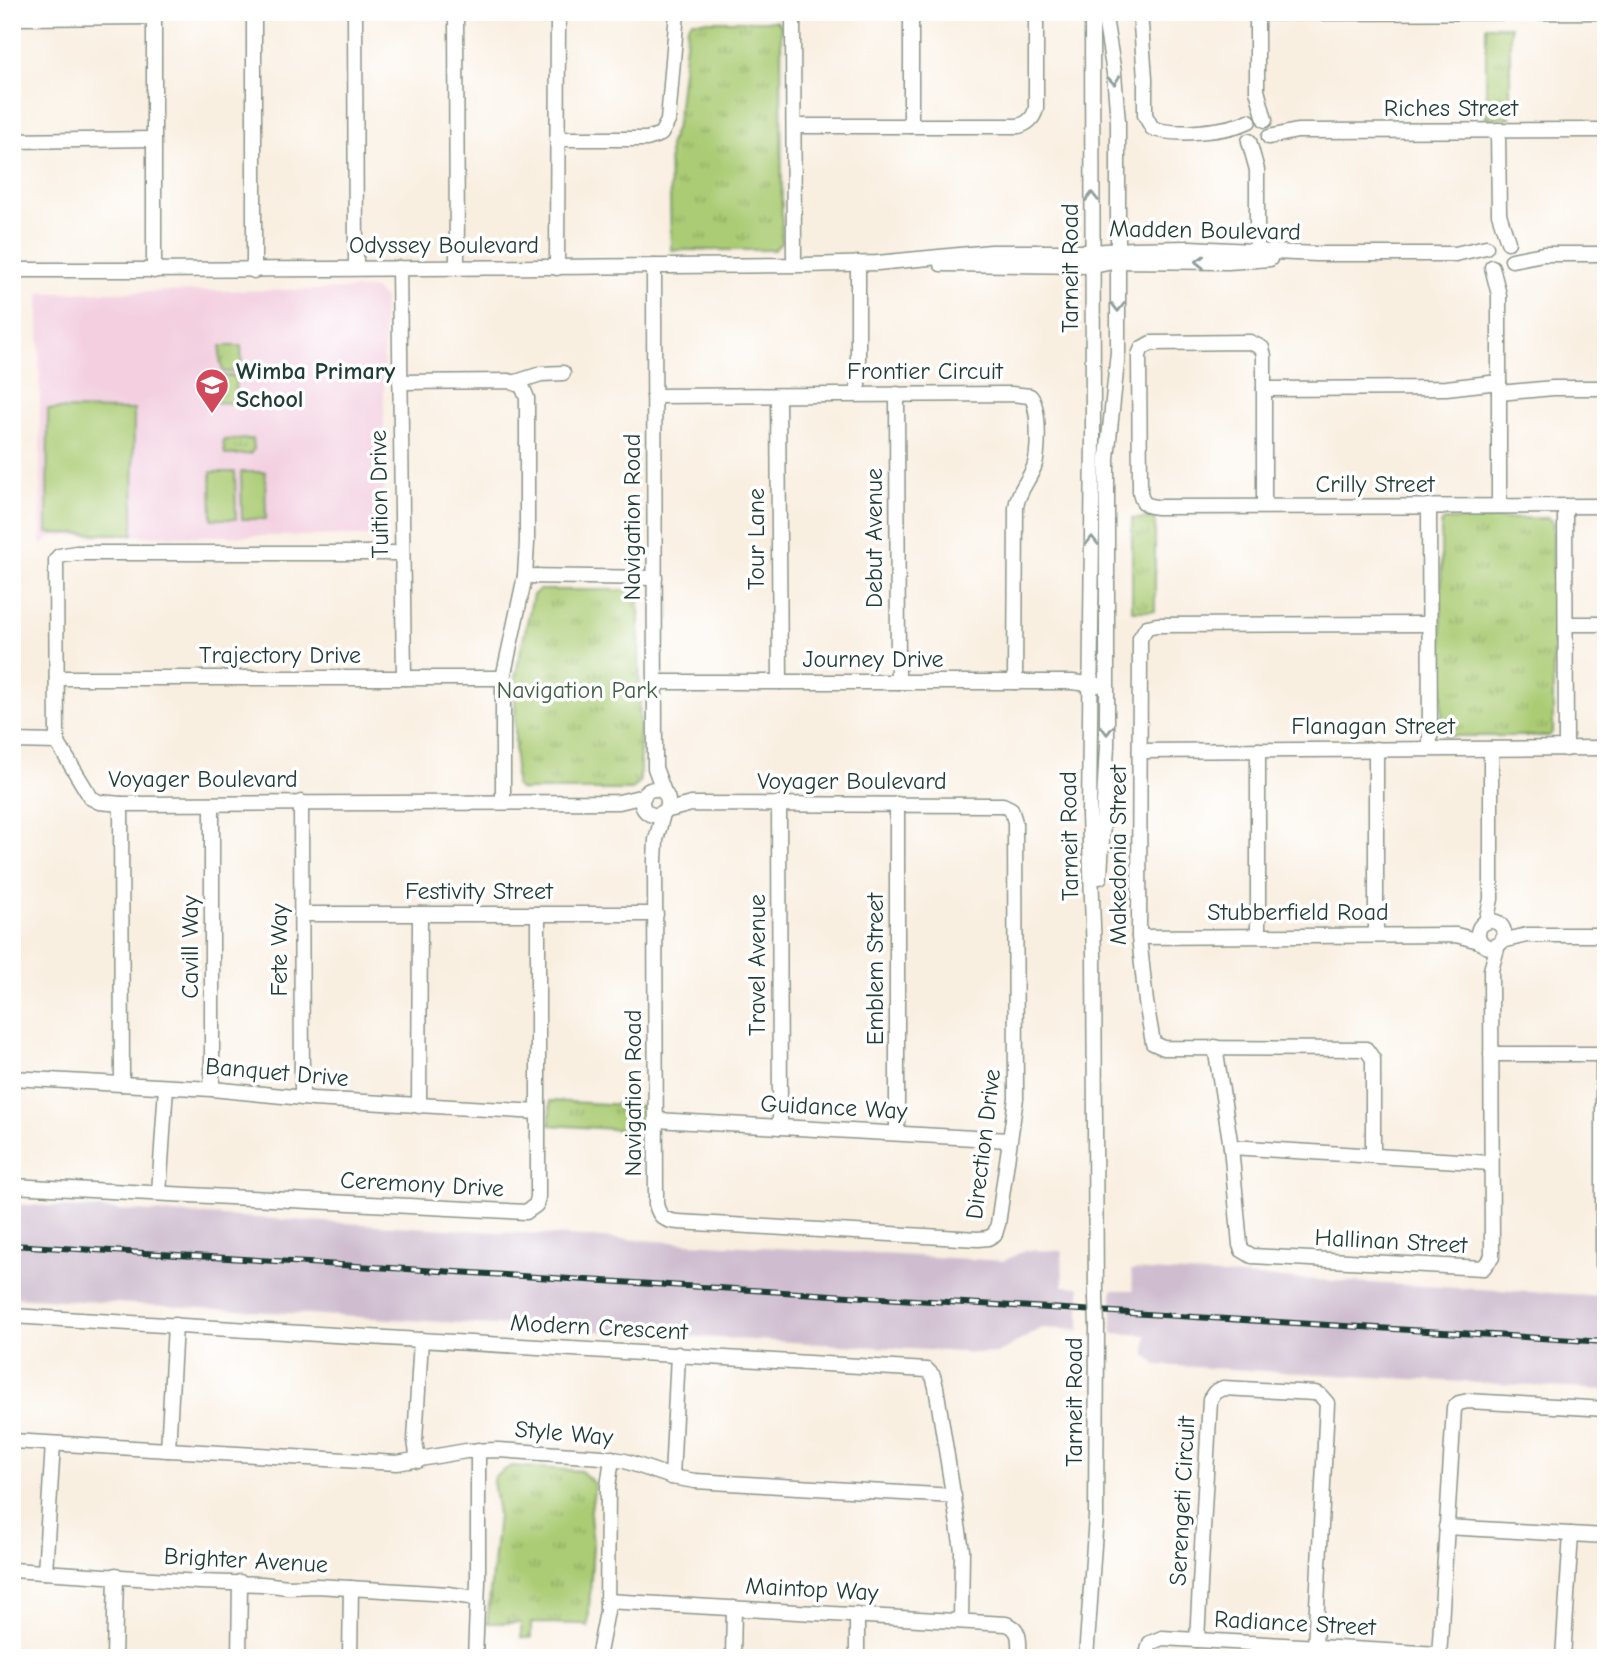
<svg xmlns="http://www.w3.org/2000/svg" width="1618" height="1670" font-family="'Comic Neue',sans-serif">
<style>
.built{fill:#f3cfe0}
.railway{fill:#cfbdcf}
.grass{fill:#abcc75;stroke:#658454;stroke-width:2}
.park{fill:url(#park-tufts);stroke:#658454;stroke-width:2}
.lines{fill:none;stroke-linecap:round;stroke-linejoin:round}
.minor-casing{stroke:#8c968a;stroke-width:17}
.minor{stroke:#fff;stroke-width:14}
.rail-casing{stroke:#1f3d34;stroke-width:6}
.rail{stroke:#fff;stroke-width:3.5;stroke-dasharray:10;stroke-linecap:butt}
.minor-bridge-casing{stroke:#8c968a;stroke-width:17;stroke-linecap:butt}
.minor-bridge{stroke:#fff;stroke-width:14}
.oneway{stroke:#8f9e9a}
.labels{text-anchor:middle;stroke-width:7;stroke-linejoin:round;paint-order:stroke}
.street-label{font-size:24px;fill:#1f3d34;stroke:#fff}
.poi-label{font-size:24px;font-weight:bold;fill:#1f3d34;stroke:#fff;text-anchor:start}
.park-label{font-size:24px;fill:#426144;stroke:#fff}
</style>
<defs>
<pattern id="park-tufts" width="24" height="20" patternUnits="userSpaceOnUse" patternTransform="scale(1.75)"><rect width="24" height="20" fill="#abcc75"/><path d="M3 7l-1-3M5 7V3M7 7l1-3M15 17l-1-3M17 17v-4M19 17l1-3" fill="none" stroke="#8ba761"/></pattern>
</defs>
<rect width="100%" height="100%" fill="#fff"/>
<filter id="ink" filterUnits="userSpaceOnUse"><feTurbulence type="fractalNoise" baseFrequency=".0143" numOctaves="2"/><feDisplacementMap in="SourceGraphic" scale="14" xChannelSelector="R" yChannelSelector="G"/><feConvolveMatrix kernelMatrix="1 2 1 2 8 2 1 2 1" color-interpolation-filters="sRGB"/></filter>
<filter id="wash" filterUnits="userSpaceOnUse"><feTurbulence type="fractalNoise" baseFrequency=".00686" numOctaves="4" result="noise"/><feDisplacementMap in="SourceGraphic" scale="28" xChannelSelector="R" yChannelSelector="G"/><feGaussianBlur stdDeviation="1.57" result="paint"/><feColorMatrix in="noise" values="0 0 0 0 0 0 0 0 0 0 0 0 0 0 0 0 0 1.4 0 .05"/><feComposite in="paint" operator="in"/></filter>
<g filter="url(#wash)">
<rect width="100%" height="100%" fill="#f9efe1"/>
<polygon class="built" points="374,289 384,298 384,532 380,536 58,536 51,537 41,546 39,293"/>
<g class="railway">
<polygon points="12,1204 1004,1261 1025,1250 1062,1251 1063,1286 1080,1287 1080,1330 1042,1328 996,1354 12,1297"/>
<polygon points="1131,1270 1606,1296 1606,1390 1157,1365 1146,1355 1146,1335 1112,1333 1112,1290 1133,1290"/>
</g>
<g class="grass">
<polygon points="48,409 134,410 133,534 47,533"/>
<polygon points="211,472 235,472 236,519 212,519"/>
<polygon points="241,472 265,472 266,519 242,519"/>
</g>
<g class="park">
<polygon points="692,21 776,21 781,26 782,242 774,250 671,250 669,146 677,123 688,26"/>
<rect x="1486" y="26" width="24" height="92"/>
<polygon points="221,346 241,346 242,367 238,372 223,372 220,359"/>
<polygon points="209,376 235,376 236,403 209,402"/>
<polygon points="253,439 254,449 250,454 225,455 223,440"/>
<polygon points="1155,518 1155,611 1132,611 1132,519"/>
<polygon points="1548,518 1553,523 1553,731 1549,736 1446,736 1442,732 1441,524 1445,520"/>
<polygon points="539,590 634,590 639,595 640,782 632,790 520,790 515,785 515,677 533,595"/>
<polygon points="550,1101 644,1106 644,1131 550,1125"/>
<polygon points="511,1466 581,1471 595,1484 590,1516 593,1544 588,1627 583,1624 531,1623 531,1638 521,1638 521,1623 487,1623 498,1515 493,1481 494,1477"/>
</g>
</g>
<g filter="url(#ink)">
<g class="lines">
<g class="minor-casing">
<g id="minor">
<polyline points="355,12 356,268"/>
<polyline points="456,12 457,268"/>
<polyline points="793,12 794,265"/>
<polyline points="911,12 911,126"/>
<polyline points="1092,12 1093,439 1089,815 1094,954 1096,1298"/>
<path d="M 1140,12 L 1145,78 L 1145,115 L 1152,128 C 1174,137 1228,131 1249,121"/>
<polyline points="1257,12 1257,90 1265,120"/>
<polyline points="1257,13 1606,12"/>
<polyline points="12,18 154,17"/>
<path d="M 794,126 L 1019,126 C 1028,123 1033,119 1036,109 L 1036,12"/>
<polyline points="1498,130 1499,214 1508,242"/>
<polyline points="1269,137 1297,131 1606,130"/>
<polyline points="557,139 647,139 661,134 668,121 677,12"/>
<polyline points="12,141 153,139"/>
<polyline points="1249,141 1257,170 1257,257"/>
<polyline points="1512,260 1543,254 1606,254"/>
<polyline points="941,264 1093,266 1118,261 1228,262 1270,259"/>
<polyline points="654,266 655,768 664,792"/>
<polyline points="1492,267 1499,295 1499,506"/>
<polyline points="399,268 404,678"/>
<polyline points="557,268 558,12"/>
<path d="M 12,270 C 277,271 541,266 806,265 L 877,263 L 991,252 L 1093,252 L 1133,249 L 1189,248 L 1317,254 L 1455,254 L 1486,247"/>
<polyline points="154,271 154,12"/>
<polyline points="254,271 254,12"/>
<polyline points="400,382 509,381 522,386 527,398 527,543 525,576 503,678 503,802"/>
<polyline points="516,382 541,374 563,373"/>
<polyline points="1264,389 1446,388 1499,382"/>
<polyline points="1499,393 1553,388 1606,388"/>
<polyline points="858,394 858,263"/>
<polyline points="897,394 898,682"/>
<path d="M 654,396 L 1011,394 L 1030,396 C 1040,406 1039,453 1034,467 C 1028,482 1018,491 1016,507 L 1015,682"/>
<polyline points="778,396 780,682"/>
<polyline points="1429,506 1430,748"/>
<polyline points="1565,506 1566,749"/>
<path d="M 1264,507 L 1264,356 L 1262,348 L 1250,342 L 1151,343 L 1142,348 L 1139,355 L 1140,491 C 1141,502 1145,506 1157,507 L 1606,506"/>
<polyline points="402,553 76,553 59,556 56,560 57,742 91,798 99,802 121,804 619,802 644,796"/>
<polyline points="525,576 655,578"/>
<polyline points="1566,624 1606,624"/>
<polyline points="57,678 503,678"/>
<polyline points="655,682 1072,682 1098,685"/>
<polyline points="12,741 57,742"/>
<polyline points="1258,750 1258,935"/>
<polyline points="1140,751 1606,748"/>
<circle cx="655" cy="802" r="13"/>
<polyline points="301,802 302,1098"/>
<polyline points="779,803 780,1127"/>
<polyline points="121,804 122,1084"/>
<polyline points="212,804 212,1089"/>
<path d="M 663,814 L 656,840 L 655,861 L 656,1204 C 659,1217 665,1221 678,1222 L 978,1239 L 988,1238 L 995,1234 L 998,1224 L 1016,1098 L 1015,822 L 1011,809 L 1003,805 L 996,805 L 691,804 L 665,811"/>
<polyline points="1100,877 1107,746 1107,458 1118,352 1118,122 1114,73 1104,12"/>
<polyline points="302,914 656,914"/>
<circle cx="1491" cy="934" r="13"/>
<polyline points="1486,922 1491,899 1491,749"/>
<polyline points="1376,935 1376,749"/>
<polyline points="1139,937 1456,935 1479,941"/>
<polyline points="1502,941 1527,935 1606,935"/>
<polyline points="1215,1047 1231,1147 1240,1245 1242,1250 1252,1256 1483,1268 1492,1257 1491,970 1498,945"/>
<polyline points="1491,1054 1606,1054"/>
<polyline points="1603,1054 1603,1265 1606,1271"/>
<polyline points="12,1078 212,1089 313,1099 538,1112"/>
<polyline points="419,1106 420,914"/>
<polyline points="656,1120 1009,1140"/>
<polyline points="897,1133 897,804"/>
<polyline points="1231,1147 1491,1163"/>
<polyline points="1373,1155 1373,1059 1366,1049 1164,1048 1153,1043 1146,1002 1139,937 1140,638 1147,627 1157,625 1429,624"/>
<polyline points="12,1186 526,1212 536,1205 538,1197 538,914"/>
<polyline points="159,1193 166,1087"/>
<polyline points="12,1316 927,1370 933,1376 936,1387 962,1550 961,1621"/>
<polyline points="12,1441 397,1463 466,1451 498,1450 602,1457 625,1461 672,1477 695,1481 954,1496"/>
<polyline points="168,1450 175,1325"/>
<polyline points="418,1461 415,1440 421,1340"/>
<polyline points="672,1477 678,1354"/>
<polyline points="1446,1527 1606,1536"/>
<polyline points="12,1570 199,1582 262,1584 288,1587 317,1586 448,1594 476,1598"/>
<polyline points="45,1572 53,1444"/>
<path d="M 607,1601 L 1006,1624 C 1022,1628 1019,1644 1019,1658"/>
<polyline points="1197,1640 1210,1399 1215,1392 1223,1388 1315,1393 1320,1395 1327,1403 1315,1647"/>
<polyline points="114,1658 116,1575"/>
<polyline points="239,1658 240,1582"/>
<polyline points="350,1658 351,1588"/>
<polyline points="475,1658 478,1582 478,1450"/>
<polyline points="598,1658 607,1611 608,1487 612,1458"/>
<polyline points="733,1658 734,1608"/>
<polyline points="857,1658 857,1615"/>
<polyline points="1086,1658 1096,1517 1097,1327"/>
<polyline points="1146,1658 1150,1643 1162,1638 1439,1654"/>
<polyline points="1439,1658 1454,1408 1459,1403 1468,1401 1606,1409"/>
<polyline points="1563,1658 1571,1534"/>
</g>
</g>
<use href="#minor" class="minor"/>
<g class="rail-casing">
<polyline id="rail" points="12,1245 1606,1342"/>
</g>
<use href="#rail" class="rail"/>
<g class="minor-bridge-casing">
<polyline id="minor-bridge" points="1096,1298 1097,1327"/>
</g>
<use href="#minor-bridge" class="minor-bridge"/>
</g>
<defs><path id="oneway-chevron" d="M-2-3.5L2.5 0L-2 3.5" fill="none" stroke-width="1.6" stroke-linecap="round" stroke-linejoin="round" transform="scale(1.75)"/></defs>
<g class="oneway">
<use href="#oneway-chevron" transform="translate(1114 80) rotate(84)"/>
<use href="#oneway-chevron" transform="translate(1092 197) rotate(-90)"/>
<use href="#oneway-chevron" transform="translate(1200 262) rotate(-179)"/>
<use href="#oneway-chevron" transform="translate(1118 307) rotate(90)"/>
<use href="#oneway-chevron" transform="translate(1092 541) rotate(-90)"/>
<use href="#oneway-chevron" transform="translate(1107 730) rotate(90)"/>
</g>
</g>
<defs>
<g id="school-pin" transform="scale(1.75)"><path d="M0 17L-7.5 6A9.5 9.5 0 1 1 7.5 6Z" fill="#d1495b" stroke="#fff"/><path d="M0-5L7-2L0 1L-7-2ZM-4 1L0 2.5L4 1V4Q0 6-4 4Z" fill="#fff"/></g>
</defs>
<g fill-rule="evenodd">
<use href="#school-pin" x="212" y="385"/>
</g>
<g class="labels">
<g class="street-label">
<text x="1451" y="116">Riches Street</text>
<text transform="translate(1205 230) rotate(1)" y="8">Madden Boulevard</text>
<text x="444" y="253">Odyssey Boulevard</text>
<text transform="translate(1070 268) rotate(-90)" y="8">Tarneit Road</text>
<text x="925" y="379">Frontier Circuit</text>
<text x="1375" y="492">Crilly Street</text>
<text transform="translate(379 494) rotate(-91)" y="8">Tuition Drive</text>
<text transform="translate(632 517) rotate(-90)" y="8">Navigation Road</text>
<text transform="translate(874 538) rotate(-90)" y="8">Debut Avenue</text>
<text transform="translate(756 539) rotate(-90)" y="8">Tour Lane</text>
<text x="280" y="663">Trajectory Drive</text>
<text x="873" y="667">Journey Drive</text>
<text x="1373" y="734">Flanagan Street</text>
<text x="203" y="787">Voyager Boulevard</text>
<text x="852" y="789">Voyager Boulevard</text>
<text transform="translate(1069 836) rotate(-91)" y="8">Tarneit Road</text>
<text transform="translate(1118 855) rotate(-90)" y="8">Makedonia Street</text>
<text x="479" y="899">Festivity Street</text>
<text x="1298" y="920">Stubberfield Road</text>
<text transform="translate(190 947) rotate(-90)" y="8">Cavill Way</text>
<text transform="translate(279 950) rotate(-90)" y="8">Fete Way</text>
<text transform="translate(757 965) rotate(-90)" y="8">Travel Avenue</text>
<text transform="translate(875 969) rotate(-90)" y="8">Emblem Street</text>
<text transform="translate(277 1072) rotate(5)" y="8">Banquet Drive</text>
<text transform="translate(633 1093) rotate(-90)" y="8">Navigation Road</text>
<text transform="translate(834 1107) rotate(3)" y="8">Guidance Way</text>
<text transform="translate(983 1144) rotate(-83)" y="8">Direction Drive</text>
<text transform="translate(422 1184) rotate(3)" y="8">Ceremony Drive</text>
<text transform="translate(1391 1241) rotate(3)" y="8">Hallinan Street</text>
<text transform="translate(599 1327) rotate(3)" y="8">Modern Crescent</text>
<text transform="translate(1074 1402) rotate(-90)" y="8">Tarneit Road</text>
<text transform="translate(564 1433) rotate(5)" y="8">Style Way</text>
<text transform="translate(1182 1501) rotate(-87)" y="8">Serengeti Circuit</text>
<text transform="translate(246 1560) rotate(3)" y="8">Brighter Avenue</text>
<text transform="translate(812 1589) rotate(3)" y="8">Maintop Way</text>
<text transform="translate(1295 1623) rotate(3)" y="8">Radiance Street</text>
</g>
<g class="poi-label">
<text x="236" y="379">Wimba Primary<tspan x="236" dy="28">School</tspan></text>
</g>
<g class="park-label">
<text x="577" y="698">Navigation Park</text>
</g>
</g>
<rect width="1618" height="1670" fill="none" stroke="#fff" stroke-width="42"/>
</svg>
